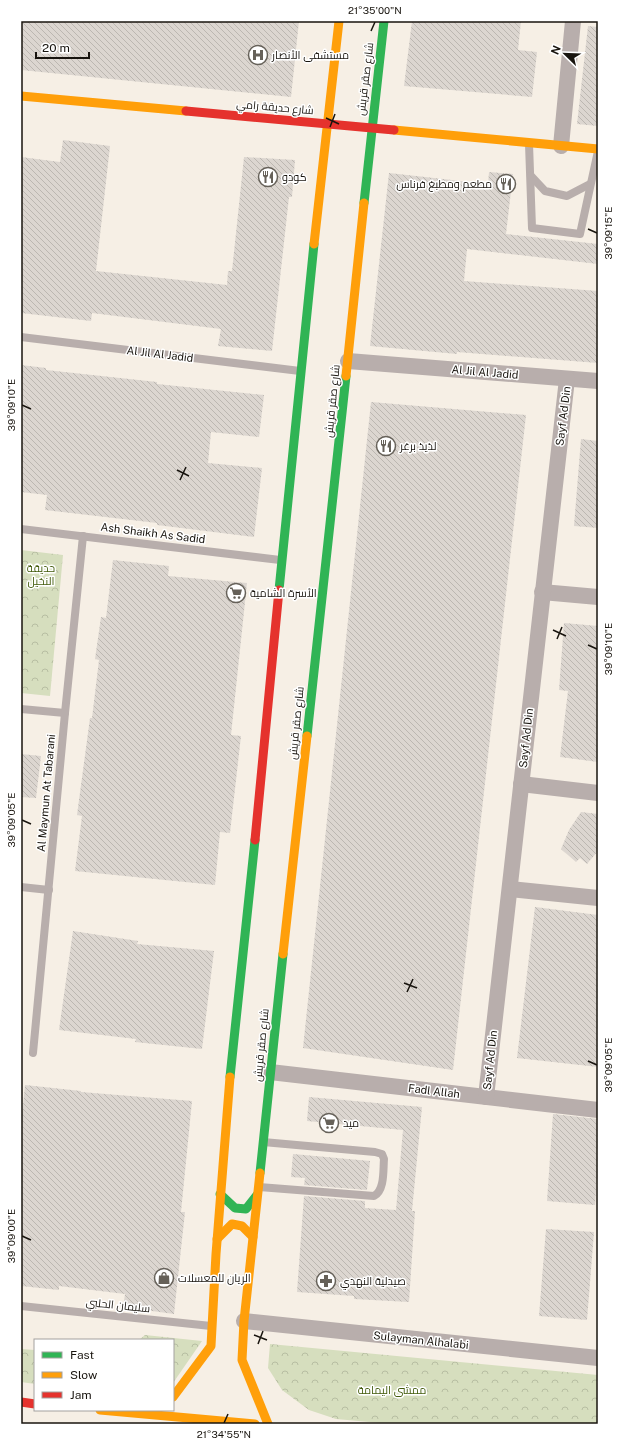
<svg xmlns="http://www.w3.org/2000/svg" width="619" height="1445" font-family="'Public Sans',Cairo,sans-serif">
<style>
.park{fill:url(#park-crowns)}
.building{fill:url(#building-back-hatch)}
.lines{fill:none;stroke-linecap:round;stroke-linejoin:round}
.lane{stroke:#b8aeac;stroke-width:8}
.street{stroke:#b8aeac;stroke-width:16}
.fast{stroke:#30b455;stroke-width:9}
.slow{stroke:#ff9f0a;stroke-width:9}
.jam{stroke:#e5322d;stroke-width:9}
.ticks{fill:none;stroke:#18140e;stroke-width:1.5}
.labels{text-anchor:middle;stroke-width:3;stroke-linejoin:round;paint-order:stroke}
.poi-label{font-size:11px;fill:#18140e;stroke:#fff;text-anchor:start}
.street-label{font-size:11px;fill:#18140e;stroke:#fff}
.park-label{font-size:11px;fill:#425b0b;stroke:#fff}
.neatline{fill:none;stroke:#18140e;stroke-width:1.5}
.ticks-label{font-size:10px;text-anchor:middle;fill:#18140e}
</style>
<defs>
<pattern id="park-crowns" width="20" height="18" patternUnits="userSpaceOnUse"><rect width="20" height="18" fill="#d6debe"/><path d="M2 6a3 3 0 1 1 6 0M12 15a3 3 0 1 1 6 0" fill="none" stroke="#b7bea2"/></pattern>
<pattern id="building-back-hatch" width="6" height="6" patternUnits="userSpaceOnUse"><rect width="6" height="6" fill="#dcd6d0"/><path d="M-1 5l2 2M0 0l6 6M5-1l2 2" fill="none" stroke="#bcb7b1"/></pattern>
</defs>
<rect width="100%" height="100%" fill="#f6efe5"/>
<g class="park">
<polygon points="21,550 63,555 50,696 21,693"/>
<polygon points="145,1335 202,1341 173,1383 173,1340 139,1340"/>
<polygon points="270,1344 598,1375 598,1424 392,1424 336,1419 309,1410 282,1390 268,1368"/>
<polygon points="21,1349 35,1350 35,1384 21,1382"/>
</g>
<g class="building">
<polygon points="21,21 299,21 291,97 21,70"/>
<polygon points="412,21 521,21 518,50 537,52 532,97 404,86"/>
<polygon points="588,26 598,27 598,126 577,124"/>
<polygon points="63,140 110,146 96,271 227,285 228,271 232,271 244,157 295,160 292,197 289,197 272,351 218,346 221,329 92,313 91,321 21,313 21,157 60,162"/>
<polygon points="489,172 513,174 506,234 598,244 598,264 467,249 464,281 598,291 598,363 457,352 457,354 370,346 389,173 488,184"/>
<polygon points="21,365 46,368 46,370 157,382 157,384 264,395 259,437 211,432 208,463 262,468 254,537 157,525 157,523 45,510 47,495 21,492"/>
<polygon points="371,402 526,415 453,1070 303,1048"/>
<polygon points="581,439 598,441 598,528 574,526"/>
<polygon points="113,560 169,566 168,576 247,583 231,735 241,736 230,833 220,832 215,885 75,871 82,816 77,815 90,718 92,718 99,660 95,659 101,617 106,618"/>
<polygon points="564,623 598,626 598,762 560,757 568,691 559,690"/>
<polygon points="21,754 41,756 36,798 21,797"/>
<polygon points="581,812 598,814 598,851 587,864 580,858 576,862 561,849 569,830"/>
<polygon points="535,907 598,915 598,1067 517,1058"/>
<polygon points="73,931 138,941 137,944 214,951 202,1049 135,1042 136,1039 59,1030"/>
<polygon points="25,1085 81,1091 81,1092 192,1101 181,1212 185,1212 174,1314 123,1307 125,1294 59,1286 59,1290 21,1286 21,1125"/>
<polygon points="309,1097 422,1107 412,1211 415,1211 409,1302 354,1299 354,1296 297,1292 304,1196 365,1201 365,1208 396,1210 403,1130 307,1121"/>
<polygon points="553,1114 598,1119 598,1162 595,1205 547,1201"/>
<polygon points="293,1154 370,1161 367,1190 304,1185 305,1178 291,1177"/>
<polygon points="546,1229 594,1232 587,1320 539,1316"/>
</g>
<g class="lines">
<g class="lane">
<polyline points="529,144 532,228 580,234 598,151"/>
<polyline points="531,176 545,191 567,196 590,184"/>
<polyline points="21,337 300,371"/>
<polyline points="21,529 280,560"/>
<polyline points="21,709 65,713"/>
<polyline points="21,887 49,890"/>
<polyline points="33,1053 65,713 83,536"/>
<path d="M 259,1187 L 374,1196 C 385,1190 383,1170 384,1159 L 382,1154 L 375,1152 L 263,1142"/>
<polyline points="21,1306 211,1326"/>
</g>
<g class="street">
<polyline points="561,146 573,21"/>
<polyline points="348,361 598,381"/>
<polyline points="542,592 598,597"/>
<polyline points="521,784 598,793"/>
<polyline points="510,889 598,898"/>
<polyline points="270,1072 598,1110"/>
<polyline points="486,1097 567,379"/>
<polyline points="244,1321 598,1358"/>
</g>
<g class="fast">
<polyline points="364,203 384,21"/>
<polyline points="279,590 314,244"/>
<polyline points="307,736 346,376"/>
<polyline points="230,1077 255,840"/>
<polyline points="260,1173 283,954"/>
<polyline points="220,1194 235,1208 246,1209 257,1195"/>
</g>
<g class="slow">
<polyline points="21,96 186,111"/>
<polyline points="394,130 598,149"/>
<polyline points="314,244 339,21"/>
<polyline points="346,376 364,203"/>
<polyline points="283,954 307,736"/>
<polyline points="260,1173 244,1321 242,1360 268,1424"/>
<polyline points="217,1239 232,1224 242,1226 253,1237"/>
<polyline points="173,1397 211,1346 216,1254 230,1077"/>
<polyline points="100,1410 255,1424"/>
</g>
<g class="jam">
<polyline points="186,111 394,130"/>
<polyline points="255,840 279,590"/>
<polyline points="21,1402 35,1404"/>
</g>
</g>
<path class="ticks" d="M 371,31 L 375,22M 326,118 L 339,124M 330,127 L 335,114M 588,229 L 597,233M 22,405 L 31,409M 177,470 L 189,476M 180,480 L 186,467M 553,630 L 566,636M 557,639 L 562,627M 588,645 L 597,649M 22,820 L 31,824M 404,983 L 417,988M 407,992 L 413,979M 588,1061 L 597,1065M 22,1236 L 31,1240M 254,1335 L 267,1340M 258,1344 L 263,1331M 224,1423 L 228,1414"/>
<defs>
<g id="hospital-ring" transform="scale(1)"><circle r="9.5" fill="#fff" stroke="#666159" stroke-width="1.5"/><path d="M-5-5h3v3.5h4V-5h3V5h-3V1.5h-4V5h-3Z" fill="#666159"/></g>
<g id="restaurant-ring" transform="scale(1)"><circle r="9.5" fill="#fff" stroke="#666159" stroke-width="1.5"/><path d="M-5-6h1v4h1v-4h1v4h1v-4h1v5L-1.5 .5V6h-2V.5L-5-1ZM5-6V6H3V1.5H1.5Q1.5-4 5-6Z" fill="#666159"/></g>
<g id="supermarket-ring" transform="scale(1)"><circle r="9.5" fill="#fff" stroke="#666159" stroke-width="1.5"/><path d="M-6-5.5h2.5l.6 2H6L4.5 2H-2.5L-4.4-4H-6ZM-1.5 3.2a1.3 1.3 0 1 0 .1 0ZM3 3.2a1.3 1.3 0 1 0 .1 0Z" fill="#666159"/></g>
<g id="shop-ring" transform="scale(1)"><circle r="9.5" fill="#fff" stroke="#666159" stroke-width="1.5"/><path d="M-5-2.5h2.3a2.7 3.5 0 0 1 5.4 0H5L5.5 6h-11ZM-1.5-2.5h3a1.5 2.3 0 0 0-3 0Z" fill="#666159"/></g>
<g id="pharmacy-ring" transform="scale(1)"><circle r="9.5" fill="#fff" stroke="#666159" stroke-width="1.5"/><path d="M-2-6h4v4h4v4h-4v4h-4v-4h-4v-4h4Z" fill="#666159"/></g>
</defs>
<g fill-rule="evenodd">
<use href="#hospital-ring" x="258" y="55"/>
<use href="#restaurant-ring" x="268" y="177"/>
<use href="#restaurant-ring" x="506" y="184"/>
<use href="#restaurant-ring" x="386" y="446"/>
<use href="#supermarket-ring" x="236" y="593"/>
<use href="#supermarket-ring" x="329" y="1123"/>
<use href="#shop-ring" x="164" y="1278"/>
<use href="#pharmacy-ring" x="326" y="1281"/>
</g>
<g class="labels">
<g class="poi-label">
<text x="272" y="59">مستشفى الأنصار</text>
<text x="282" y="181">كودو</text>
<text x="492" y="188" text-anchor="end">مطعم ومطبغ فرناس</text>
<text x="400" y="450">لذيذ برغر</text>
<text x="250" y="597">الأسرة الشامية</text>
<text x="343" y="1127">ميد</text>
<text x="178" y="1282">الريان للمعسلات</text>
<text x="340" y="1285">صيدلية النهدي</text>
</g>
<g class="street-label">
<text transform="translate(365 79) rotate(-83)" y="4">شارع صقر قريش</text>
<text transform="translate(275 107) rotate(5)" y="4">شارع حديقة رامي</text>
<text transform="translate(160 354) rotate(7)" y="4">Al Jil Al Jadid</text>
<text transform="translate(485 372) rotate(5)" y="4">Al Jil Al Jadid</text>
<text transform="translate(332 401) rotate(-84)" y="4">شارع صقر قريش</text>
<text transform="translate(563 416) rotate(-83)" y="4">Sayf Ad Din</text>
<text transform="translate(153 533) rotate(7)" y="4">Ash Shaikh As Sadid</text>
<text transform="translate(296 723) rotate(-84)" y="4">شارع صقر قريش</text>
<text transform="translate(526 738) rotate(-84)" y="4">Sayf Ad Din</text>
<text transform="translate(46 793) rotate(-85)" y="4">Al Maymun At Tabarani</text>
<text transform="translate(261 1045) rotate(-84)" y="4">شارع صقر قريش</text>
<text transform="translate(490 1060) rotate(-84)" y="4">Sayf Ad Din</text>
<text transform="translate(434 1091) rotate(7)" y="4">Fadl Allah</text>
<text transform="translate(118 1305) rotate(6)" y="4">سليمان الحلبي</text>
<text transform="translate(421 1340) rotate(6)" y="4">Sulayman Alhalabi</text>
</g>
<g class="park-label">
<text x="41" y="572">حديقة<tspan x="41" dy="13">النخيل</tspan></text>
<text x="392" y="1394">ممشى اليمامة</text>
</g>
</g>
<rect width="619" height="1445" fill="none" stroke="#ffffff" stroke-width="44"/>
<rect x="34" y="1339" width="140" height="72" fill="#ffffff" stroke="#a3a19f"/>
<rect x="42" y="1352" width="20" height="6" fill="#30b455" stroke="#a3a19f"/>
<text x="70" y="1359" font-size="12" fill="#18140e">Fast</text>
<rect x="42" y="1372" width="20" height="6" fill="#ff9f0a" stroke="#a3a19f"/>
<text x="70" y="1379" font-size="12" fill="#18140e">Slow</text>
<rect x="42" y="1392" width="20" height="6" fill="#e5322d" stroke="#a3a19f"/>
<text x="70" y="1399" font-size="12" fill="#18140e">Jam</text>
<g transform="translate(565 54) rotate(293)" stroke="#ffffff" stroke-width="3" paint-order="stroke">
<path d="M0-3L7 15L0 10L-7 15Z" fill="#18140e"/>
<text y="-6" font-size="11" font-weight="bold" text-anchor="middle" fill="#18140e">N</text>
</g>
<path d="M36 52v6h53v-6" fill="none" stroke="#18140e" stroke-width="2"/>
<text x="42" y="52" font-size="12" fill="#18140e" stroke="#ffffff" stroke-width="3" paint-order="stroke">20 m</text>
<rect x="22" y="22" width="575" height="1401" class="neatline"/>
<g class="ticks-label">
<text x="375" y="14">21°35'00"N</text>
<text transform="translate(608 233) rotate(-90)" y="4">39°09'15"E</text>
<text transform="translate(11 405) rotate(-90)" y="4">39°09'10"E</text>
<text transform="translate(608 649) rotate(-90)" y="4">39°09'10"E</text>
<text transform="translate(11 820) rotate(-90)" y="4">39°09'05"E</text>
<text transform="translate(608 1065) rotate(-90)" y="4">39°09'05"E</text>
<text transform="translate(11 1236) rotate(-90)" y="4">39°09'00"E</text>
<text x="224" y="1438">21°34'55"N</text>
</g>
</svg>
